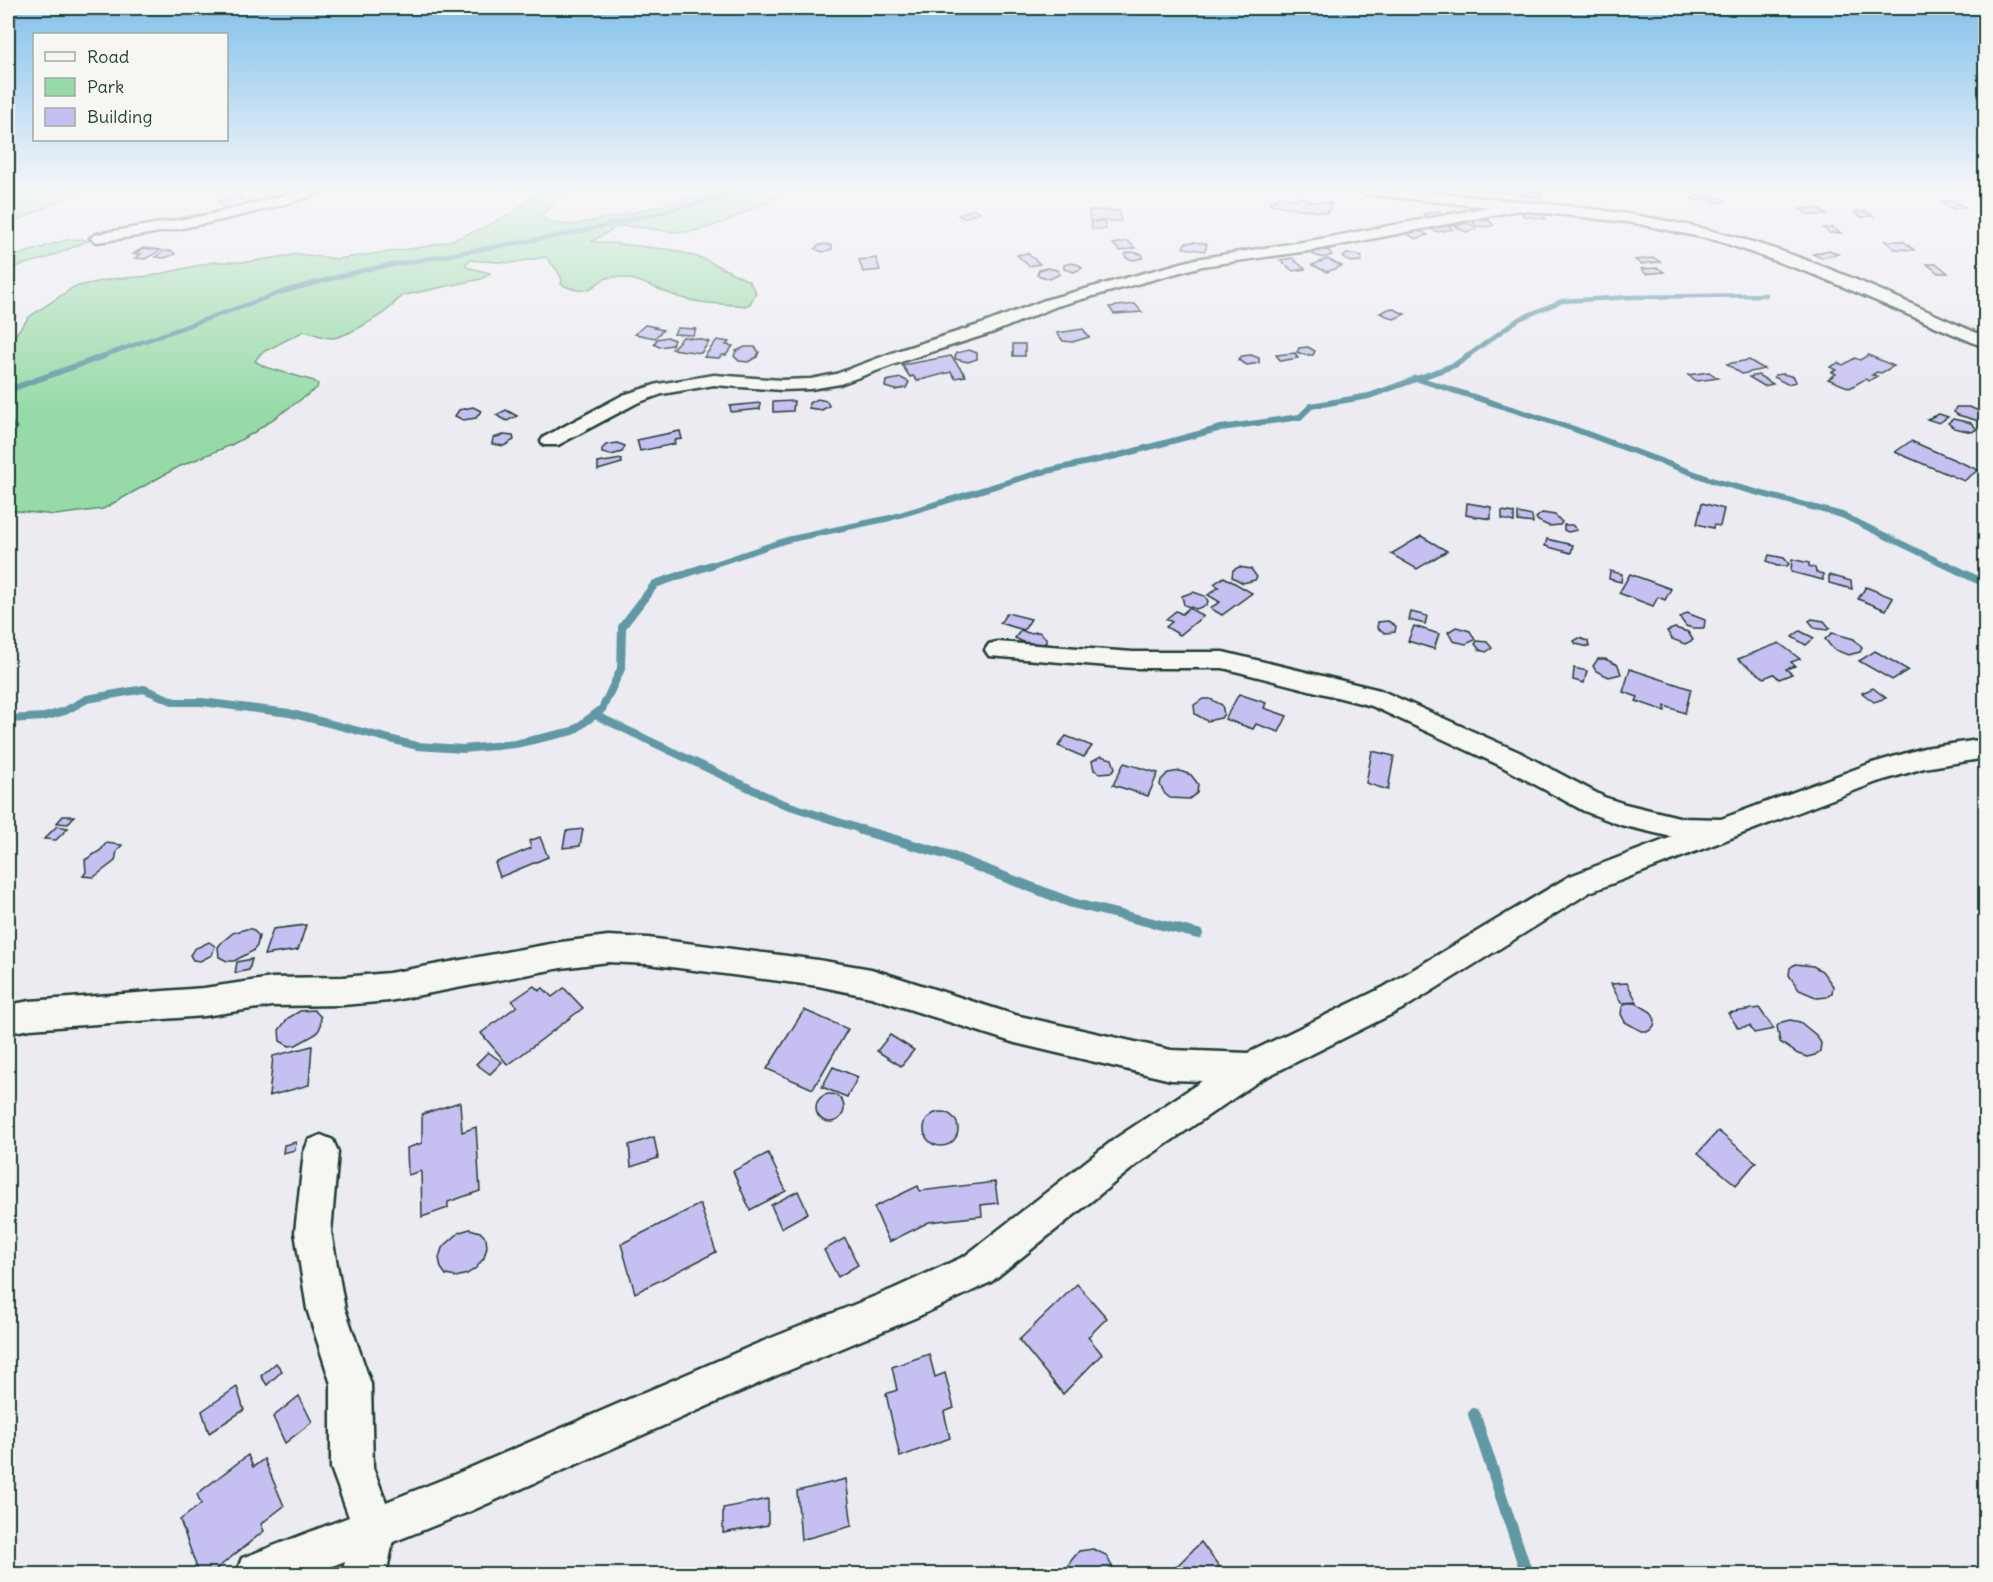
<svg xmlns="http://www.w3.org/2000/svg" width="1993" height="1582" font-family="Delius,sans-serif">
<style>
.green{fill:#96dba7;stroke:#5a8c6e;stroke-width:1.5}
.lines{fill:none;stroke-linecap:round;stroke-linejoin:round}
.stream-far4{stroke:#6198a4;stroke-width:4.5}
.stream-far3{stroke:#6198a4;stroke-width:6}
.stream-far2{stroke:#6198a4;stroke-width:8}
.stream-far1{stroke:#6198a4;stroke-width:10}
.stream{stroke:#6198a4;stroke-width:12}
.building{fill:#c6c0f2;stroke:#1f3d34;stroke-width:1.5}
.minor-casing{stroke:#1f3d34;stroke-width:5}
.minor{fill:#f6f6f2;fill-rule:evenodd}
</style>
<rect width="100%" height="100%" fill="#ecebf2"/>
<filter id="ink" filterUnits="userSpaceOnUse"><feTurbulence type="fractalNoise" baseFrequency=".0167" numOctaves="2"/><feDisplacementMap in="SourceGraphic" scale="12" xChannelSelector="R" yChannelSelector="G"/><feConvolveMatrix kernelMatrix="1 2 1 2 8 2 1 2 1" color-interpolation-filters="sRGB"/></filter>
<g filter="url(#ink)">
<g class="green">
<polygon points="8,190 21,190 25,197 31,197 69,190 76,193 8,225"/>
<path d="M 539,190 L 565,190 L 540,217 L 554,223 L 571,225 L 619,216 L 724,190 L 796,190 C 760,201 730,225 693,231 C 671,235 645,226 623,226 L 617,227 L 592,241 L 673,250 L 704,259 L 749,281 L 756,292 L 750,304 L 745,306 C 725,304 705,304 685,299 C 662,293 639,277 615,277 C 593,276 596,302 561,284 L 562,280 L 557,270 L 546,257 L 510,263 L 470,260 L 466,263 L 466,267 L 490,273 L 481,279 L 405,295 C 398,298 396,302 391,307 C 381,316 346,337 332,338 C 323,338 313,333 304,331 L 261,353 L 255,361 L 265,367 L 314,381 L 318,384 L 317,388 L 253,433 L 231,445 L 178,467 L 103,509 L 55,515 L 8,510 L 8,344 L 29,317 L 74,287 L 111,279 L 151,276 L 213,262 L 247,262 L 299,254 L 338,259 L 423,247 L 450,241 L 483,228 L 514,212 Z"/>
<polygon points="82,239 88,241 47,258 8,269 8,258 66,240"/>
</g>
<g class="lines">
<g class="stream-far4">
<polyline points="100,357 285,291 364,270 573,233 755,190"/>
<polyline points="1466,357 1519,319 1562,301 1631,297 1766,295"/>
</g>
<g class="stream-far3">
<polyline points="1415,378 1574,429 1714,481 1842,515 1950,567"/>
<polyline points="8,390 104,356"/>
<polyline points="8,421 15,428 8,434"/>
<polyline points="706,567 787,540 890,518 1038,473 1116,456 1221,428 1300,417 1311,406 1369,396 1455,365 1468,356"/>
</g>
<g class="stream-far2">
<polyline points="1947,565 1986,584"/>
<polyline points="595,715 781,803 866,831"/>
<polyline points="8,719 44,717 65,711 87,699 144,689 175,702 202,702 289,713 417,746 463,749 515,744 573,731 602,709 621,669 622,627 655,584 711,565"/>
</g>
<polyline class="stream-far1" points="861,830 948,855 1072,903 1198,934"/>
<polyline class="stream" points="1474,1414 1527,1574"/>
</g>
<g class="building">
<polygon points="1483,190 1525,190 1537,192 1541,194 1541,198"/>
<polygon points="1703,193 1725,201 1719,203 1705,198 1699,201 1692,198"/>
<polygon points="239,195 245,204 224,209 219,201"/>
<polygon points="1278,196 1296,200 1297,197 1308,199 1307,201 1332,203 1327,213 1269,204 1271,200 1275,201"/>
<polygon points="1951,201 1965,207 1954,209 1940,202"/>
<polygon points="1817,208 1827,215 1809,215 1800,209"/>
<polygon points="974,209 980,212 964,218 958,215"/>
<polygon points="1089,210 1119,211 1121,221 1090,221"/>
<polygon points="1439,211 1445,215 1429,218 1423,214"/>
<polygon points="1521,211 1541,212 1546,219 1524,216"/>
<polygon points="1856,211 1866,212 1873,216 1862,217 1855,214"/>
<polygon points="1478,219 1490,221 1493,225 1487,227 1477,226 1473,222"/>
<polygon points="1104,221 1106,229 1092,229 1091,222"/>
<polygon points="1466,223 1473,225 1477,229 1466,232 1455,226"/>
<polygon points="1447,225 1453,229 1437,232 1431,229"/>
<polygon points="1823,228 1833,228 1841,233 1830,233"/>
<polygon points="1417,230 1428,235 1416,239 1405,233"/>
<polygon points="1128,241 1135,248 1120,251 1113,244"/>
<polygon points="1885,241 1903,241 1914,250 1895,249"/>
<polygon points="1194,242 1207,244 1205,251 1183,248 1185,243"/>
<polygon points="825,244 832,246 832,249 823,252 815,249 817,246"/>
<polygon points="143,248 161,250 145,259 135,258 141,254 133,254"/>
<polygon points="1320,249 1329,251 1332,255 1323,258 1312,254 1313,251"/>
<polygon points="1829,250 1838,254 1822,258 1813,254"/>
<polygon points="164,251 172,251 175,254 165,258 155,257"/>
<polygon points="1131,252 1142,254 1143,258 1133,260 1126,258 1125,254"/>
<polygon points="1027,253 1040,264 1029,266 1017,255"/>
<polygon points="1355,254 1362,257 1361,261 1350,262 1343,257 1347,254"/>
<polygon points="876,258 880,270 863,272 859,260"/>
<polygon points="1292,258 1305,269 1293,271 1280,260"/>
<polygon points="1654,258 1660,262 1641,264 1635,260"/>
<polygon points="1327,259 1342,266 1327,272 1312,265"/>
<polygon points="1071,263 1079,265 1082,268 1074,272 1064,269 1064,265"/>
<polygon points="1927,264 1937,264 1948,273 1938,273"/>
<polygon points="1047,268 1057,270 1060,274 1050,279 1037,275 1039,270"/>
<polygon points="1658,268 1664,272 1646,274 1641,269"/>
<polygon points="1135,304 1142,312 1114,314 1109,307"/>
<polygon points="1391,308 1405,314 1394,319 1380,313"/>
<polygon points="645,325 656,327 654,328 663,330 655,338 635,334"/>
<polygon points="677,328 696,329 693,335 674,334"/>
<polygon points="1083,329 1089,337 1072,342 1063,341 1057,333"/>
<polygon points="667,337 674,340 672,345 659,347 654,344 657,339"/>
<polygon points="683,337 699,339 709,342 701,353 672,349"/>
<polygon points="717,340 729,342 726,345 733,346 726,355 722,355 719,358 704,357"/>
<rect x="1013" y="344" width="12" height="12"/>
<polygon points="745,347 755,347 759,352 757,357 748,362 739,361 734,356 736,351"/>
<polygon points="1308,347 1315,351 1313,355 1304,355 1297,352 1299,348"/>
<polygon points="969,350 977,353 977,359 968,362 955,359 956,353"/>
<polygon points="1295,353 1298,358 1281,361 1276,355"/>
<polygon points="1251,355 1259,358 1259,363 1247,365 1238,360 1242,356"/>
<polygon points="1868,355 1894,366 1881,373 1877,372 1872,375 1877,376 1869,381 1865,379 1850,388 1828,379 1836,374 1832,372 1836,370 1830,367 1838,363 1843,365 1855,358 1860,360"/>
<polygon points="951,356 966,376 955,378 951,372 917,381 913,376 910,377 902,365"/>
<polygon points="1749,360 1764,369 1742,374 1727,364"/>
<polygon points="1709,372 1718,378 1697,381 1688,375"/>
<polygon points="1783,374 1794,377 1796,382 1787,384 1774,377 1775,375"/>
<polygon points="1758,375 1773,384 1764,386 1749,377"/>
<polygon points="901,378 909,382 906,388 895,390 885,387 886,381"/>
<polygon points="817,399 827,401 829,406 822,410 809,408 809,403"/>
<polygon points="794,401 793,411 773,412 773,402"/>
<polygon points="760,403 760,409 731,412 730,406"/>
<polygon points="473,407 481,411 476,418 463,420 455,416 459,410"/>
<polygon points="1956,407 1969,407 1982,412 1986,415 1986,423 1958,415 1954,412"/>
<polygon points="506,410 517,416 507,421 496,415"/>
<polygon points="1939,414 1948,417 1939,423 1927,419"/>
<polygon points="1953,419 1971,423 1977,429 1972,432 1954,428 1948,423"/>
<polygon points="680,431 682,439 674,440 675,444 640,451 637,440"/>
<polygon points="503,435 513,436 514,440 504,446 492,444 493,438"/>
<polygon points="1911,441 1978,470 1964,481 1895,452"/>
<polygon points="617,443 625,446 622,452 611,455 602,453 602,449 606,445"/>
<polygon points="621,459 622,463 598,470 598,463"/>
<polygon points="1467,503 1491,507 1491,519 1466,515"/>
<polygon points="1702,503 1724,509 1720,526 1714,525 1713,528 1697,524"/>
<polygon points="1502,511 1514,513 1514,522 1502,519"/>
<polygon points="1518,513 1532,516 1533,523 1518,521"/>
<polygon points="1542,513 1555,515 1562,522 1560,525 1549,526 1538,521 1536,518"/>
<polygon points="1564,525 1572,525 1577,530 1568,532 1564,530"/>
<polygon points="1421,536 1447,551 1417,569 1391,554"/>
<polygon points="1547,539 1573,545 1571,553 1545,546"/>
<polygon points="1769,555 1784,558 1789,564 1787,566 1777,566 1767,561"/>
<polygon points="1792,559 1809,563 1809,566 1815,568 1816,572 1823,574 1823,580 1791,572"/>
<polygon points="1239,567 1251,569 1257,577 1255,580 1243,583 1232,577 1233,570"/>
<polygon points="1610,571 1622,574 1621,582 1609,579"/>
<polygon points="1630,574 1671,589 1665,600 1658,597 1653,606 1619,593"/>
<polygon points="1829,575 1851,581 1852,589 1829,583"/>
<polygon points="1224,577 1252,593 1222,615 1210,608 1220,602 1208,595 1219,587 1214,584"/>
<polygon points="1866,587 1893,598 1886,610 1858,599"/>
<polygon points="1193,592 1205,596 1208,601 1207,605 1196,609 1184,605 1182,596"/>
<polygon points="1189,608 1203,616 1180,635 1166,627 1172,622 1166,619 1176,611 1182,614"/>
<polygon points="1411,612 1427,616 1425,624 1409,620"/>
<polygon points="1007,613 1031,619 1024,630 1000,623"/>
<polygon points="1687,613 1705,620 1704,628 1692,628 1686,626 1680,618"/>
<polygon points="1812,619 1824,621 1830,628 1827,630 1815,628 1809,621"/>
<polygon points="1388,621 1396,626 1395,632 1385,633 1377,628 1378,622"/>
<polygon points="1414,626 1439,634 1434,649 1408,641"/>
<polygon points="1456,627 1470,631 1475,640 1466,644 1453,641 1448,632"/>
<polygon points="1675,628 1688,632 1693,640 1685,644 1672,639 1667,631"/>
<polygon points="1021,630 1028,633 1039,632 1046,638 1046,642 1042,645 1031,646 1015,638"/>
<polygon points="1800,631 1814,638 1806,645 1792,637"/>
<polygon points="1832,633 1854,639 1862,648 1860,652 1848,655 1833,649 1825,639"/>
<polygon points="1579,638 1588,641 1589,647 1576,644 1574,641"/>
<polygon points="1477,641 1487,642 1492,648 1486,652 1480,650 1475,644"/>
<polygon points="1779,643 1800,659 1791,662 1795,666 1786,669 1792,674 1779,679 1774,674 1764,678 1738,659"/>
<polygon points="1875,651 1908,670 1892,680 1859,661"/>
<polygon points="1598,659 1605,659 1618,665 1621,674 1609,677 1596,671 1593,666"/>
<polygon points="1574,668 1587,671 1584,683 1573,680"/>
<polygon points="1630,669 1691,689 1685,713 1665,706 1665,711 1636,701 1638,697 1623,692"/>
<polygon points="1873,688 1886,698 1874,702 1862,693"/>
<polygon points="1239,694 1266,703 1264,708 1287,716 1279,732 1256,724 1253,729 1225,719"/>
<polygon points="1203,699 1210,699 1222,705 1224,714 1221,718 1207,721 1195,714 1194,705"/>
<polygon points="1066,736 1092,746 1084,757 1058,746"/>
<polygon points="1372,751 1394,756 1388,790 1366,783"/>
<polygon points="1101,756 1112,759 1115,768 1112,772 1100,773 1094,770 1092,761"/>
<polygon points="1124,763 1158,773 1148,796 1113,785"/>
<polygon points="1180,771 1191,775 1198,784 1197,793 1189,799 1170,798 1165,794 1160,785 1161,780 1168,773"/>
<polygon points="63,816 74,816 68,824 57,823"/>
<polygon points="57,826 68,828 56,840 44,839"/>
<polygon points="583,829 580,846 563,848 566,831"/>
<polygon points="540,837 548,857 500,877 495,863 531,848 529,841"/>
<polygon points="106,843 122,845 117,851 115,861 94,877 83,876 86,872 85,860 101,850"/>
<polygon points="306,925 298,950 264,955 273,929"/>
<polygon points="246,929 252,929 259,936 257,946 253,951 234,961 227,961 219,957 218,947 222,942 233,933"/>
<polygon points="209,942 215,946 212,955 200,961 193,960 190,955 194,949"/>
<polygon points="252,959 249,970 235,973 237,962"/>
<polygon points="1795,964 1813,966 1822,971 1833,986 1832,993 1827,997 1818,998 1799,990 1789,975 1790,968"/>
<polygon points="1627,983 1637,1002 1621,1003 1611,984"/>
<polygon points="534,986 539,991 543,988 552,997 564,988 583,1008 508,1065 481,1033 517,1006 512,1001"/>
<polygon points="1627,1003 1636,1003 1651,1012 1655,1020 1654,1026 1649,1031 1641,1031 1625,1022 1621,1014 1622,1007"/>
<polygon points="1759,1008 1774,1029 1754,1033 1750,1026 1738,1028 1728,1013"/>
<polygon points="314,1010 321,1017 320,1028 316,1034 296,1045 289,1046 280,1041 279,1030 288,1018 300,1011"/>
<polygon points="804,1010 848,1029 813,1089 767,1069"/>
<polygon points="1790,1020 1800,1022 1816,1035 1821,1043 1820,1051 1815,1055 1807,1057 1798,1054 1780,1042 1777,1026 1782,1022"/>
<polygon points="890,1035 914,1050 901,1066 877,1051"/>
<polygon points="312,1046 309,1085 269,1096 273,1056"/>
<polygon points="488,1052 502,1062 490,1074 476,1064"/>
<polygon points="833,1067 858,1077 847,1097 822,1087"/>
<circle cx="830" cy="1108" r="14"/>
<polygon points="460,1102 462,1132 476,1127 480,1191 448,1202 448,1208 422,1217 421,1171 408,1175 407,1148 422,1143 422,1114"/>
<circle cx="941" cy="1129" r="17"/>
<polygon points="1718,1131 1756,1162 1736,1185 1698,1153"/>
<polygon points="654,1137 658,1158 631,1167 629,1145"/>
<polygon points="296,1142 295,1150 283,1153 284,1145"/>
<polygon points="768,1153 786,1191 750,1210 733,1171"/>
<polygon points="995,1182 998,1203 981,1205 982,1216 929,1222 889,1242 874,1207 918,1186 920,1191"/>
<polygon points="798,1191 808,1213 781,1228 771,1205"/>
<polygon points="700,1204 716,1252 635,1293 621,1244"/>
<polygon points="470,1229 480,1232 486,1238 487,1247 484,1258 476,1268 467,1274 456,1277 446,1275 441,1268 439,1258 442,1248 460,1232"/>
<polygon points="845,1238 858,1265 838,1277 824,1250"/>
<polygon points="1077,1284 1107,1318 1088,1337 1102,1354 1063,1394 1019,1340"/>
<polygon points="929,1354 935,1377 945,1373 954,1408 944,1412 950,1438 900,1457 886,1394 897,1390 892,1367"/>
<polygon points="276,1363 282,1371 267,1385 261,1376"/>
<polygon points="237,1387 244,1410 209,1433 202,1411"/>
<polygon points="299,1396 312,1422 285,1443 273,1417"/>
<polygon points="248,1455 253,1467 264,1459 284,1506 261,1524 264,1531 210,1574 199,1574 180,1520 201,1504 197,1494"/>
<polygon points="846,1479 852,1526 801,1540 797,1491"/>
<polygon points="768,1499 768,1525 723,1533 723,1508"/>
<polygon points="1201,1542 1224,1573 1222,1574 1169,1574"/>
<polygon points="1093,1549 1106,1555 1116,1574 1065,1574 1070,1562 1079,1551"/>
</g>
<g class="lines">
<g class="minor-casing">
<g id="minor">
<path d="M 303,190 L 323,190 L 321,193 C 248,217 173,231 97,242 L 90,238 L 97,234 L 208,215 Z"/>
<path d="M 1357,190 C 1399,188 1442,194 1484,198 C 1578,206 1672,216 1762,245 C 1839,269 1911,305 1986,337 L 1986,348 L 1818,276 L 1719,241 L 1635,223 L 1519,210 L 1315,250 L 1202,266 L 1057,306 L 994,332 L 912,358 L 840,384 L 811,389 L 781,390 L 714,385 L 662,394 L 637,403 L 558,445 L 544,445 L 541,441 L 544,437 L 623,395 L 658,384 L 714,375 L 781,380 L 811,379 L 836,374 L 900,350 L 982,324 L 1045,300 L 1196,259 L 1315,240 L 1489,207 L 1364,194 Z"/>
<polygon points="997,642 1133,652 1223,652 1380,690 1519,752 1604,797 1625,804 1683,818 1721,819 1869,764 1924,748 1986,739 1986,758 1924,768 1877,782 1590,892 1406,1007 1262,1079 1140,1162 991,1282 917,1317 780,1374 471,1511 393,1542 386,1574 342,1574 345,1561 312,1574 236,1574 242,1558 349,1517 331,1468 331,1384 307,1309 295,1232 304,1152 309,1140 321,1135 333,1140 338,1152 331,1232 345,1309 371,1384 373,1468 386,1502 449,1477 754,1345 893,1289 965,1256 1116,1138 1202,1081 1171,1080 1015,1043 871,997 818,986 648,964 608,962 561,968 389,1001 343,1005 272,1006 204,1016 30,1029 8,1033 8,1005 30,1001 204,988 272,978 343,977 389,973 561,942 608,936 648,938 818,960 871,969 1015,1015 1171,1050 1248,1053 1384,987 1570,876 1672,837 1621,825 1584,811 1501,766 1372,706 1223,668 1133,668 989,656 985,650 989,644"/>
</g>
</g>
<use href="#minor" class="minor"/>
</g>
</g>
<linearGradient id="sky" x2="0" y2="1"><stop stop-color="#83c1ea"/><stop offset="0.46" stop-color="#f6f6f9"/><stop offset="1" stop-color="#f6f6f9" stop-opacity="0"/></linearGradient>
<rect width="1993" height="411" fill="url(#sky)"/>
<rect width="1993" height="1582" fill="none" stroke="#f6f6f2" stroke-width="30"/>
<rect x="15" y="15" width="1963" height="1552" fill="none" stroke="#1f3d34" stroke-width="2" filter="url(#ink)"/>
<rect x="33" y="33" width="195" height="108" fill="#f6f6f2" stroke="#a0aca6" stroke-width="1.5"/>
<rect x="45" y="52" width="30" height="9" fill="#f6f6f2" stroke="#a0aca6" stroke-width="1.5"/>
<text x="87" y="63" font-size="18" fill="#1f3d34">Road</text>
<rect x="45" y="78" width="30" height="18" fill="#96dba7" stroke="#a0aca6" stroke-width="1.5"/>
<text x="87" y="93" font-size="18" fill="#1f3d34">Park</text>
<rect x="45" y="108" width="30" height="18" fill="#c6c0f2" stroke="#a0aca6" stroke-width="1.5"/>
<text x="87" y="123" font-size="18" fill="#1f3d34">Building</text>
</svg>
